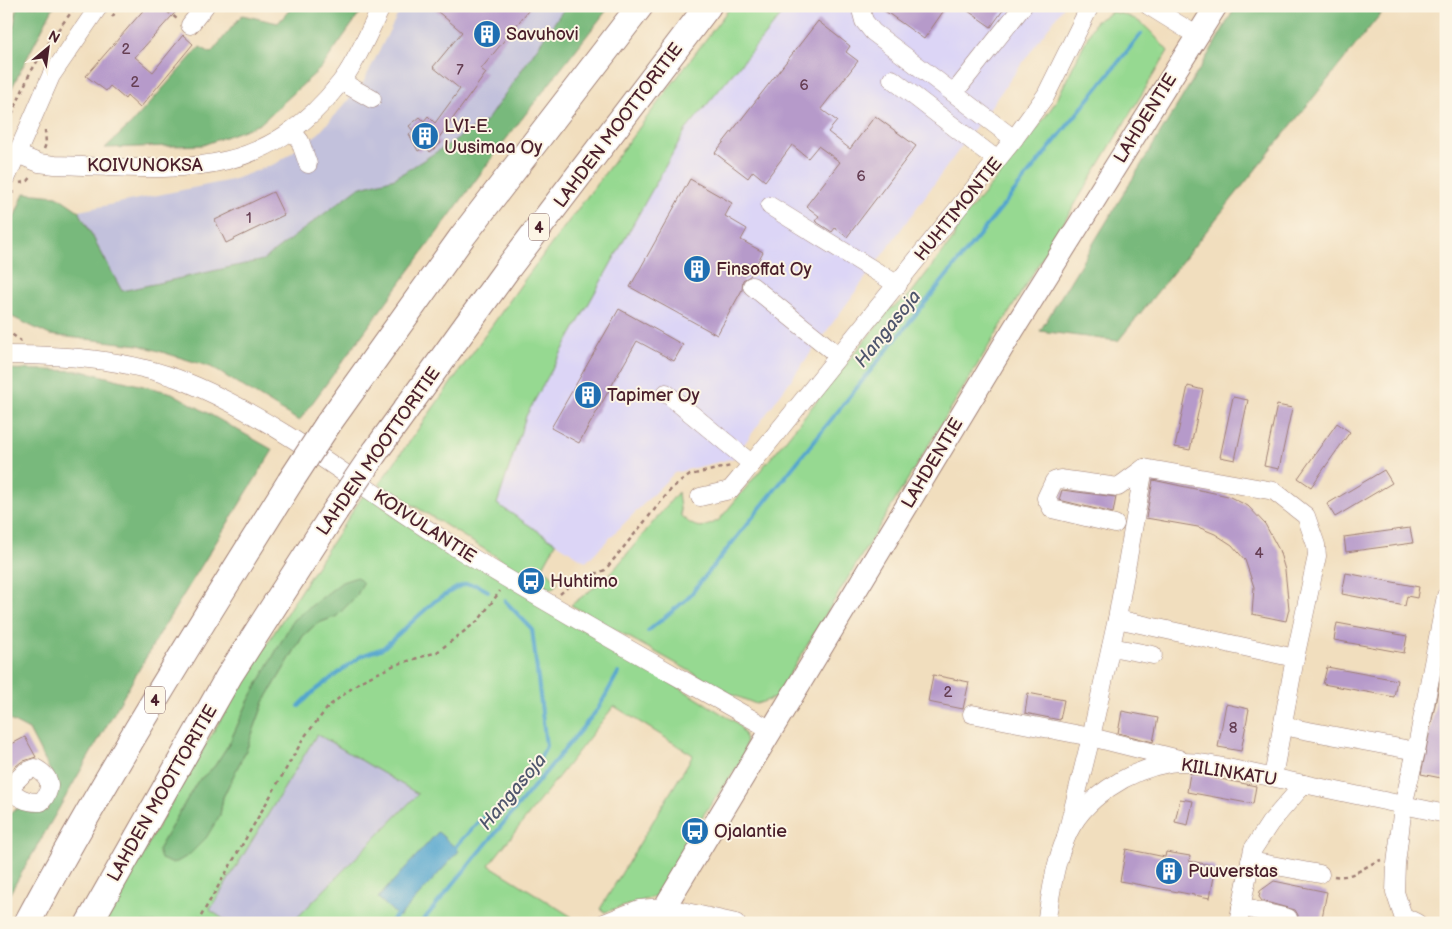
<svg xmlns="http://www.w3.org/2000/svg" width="1452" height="929" font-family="'Balsamiq Sans',sans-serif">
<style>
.built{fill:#dcd5f6}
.industrial{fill:#c2c1dc}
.green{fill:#96d991;stroke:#707c5e;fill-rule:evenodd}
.forest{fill:#78b97b;stroke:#616c53}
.water{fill:#53a5ce;stroke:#4e627c}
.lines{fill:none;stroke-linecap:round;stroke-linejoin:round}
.stream{stroke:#53a5ce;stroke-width:4}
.building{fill:#b69aca}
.minor-casing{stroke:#9e7e74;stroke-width:19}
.major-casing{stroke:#9e7e74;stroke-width:24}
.highway-casing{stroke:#9e7e74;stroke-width:28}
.path{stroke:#9e7e74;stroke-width:2.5;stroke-dasharray:4 4;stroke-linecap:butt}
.minor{stroke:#fff;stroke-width:18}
.major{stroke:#fff;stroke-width:22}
.highway{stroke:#fff;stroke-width:26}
.highway-bridge-casing{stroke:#9e7e74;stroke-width:28;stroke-linecap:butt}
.highway-bridge{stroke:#fff;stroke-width:26}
.labels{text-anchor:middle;stroke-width:4;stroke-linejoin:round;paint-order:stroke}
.number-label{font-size:15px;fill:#653e53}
.shield{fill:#fcf5e5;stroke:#7f5f63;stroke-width:1}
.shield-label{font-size:16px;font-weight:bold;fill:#4a1f2b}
.poi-label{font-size:18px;fill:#4a1f2b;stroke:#fcf5e5;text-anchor:start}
.street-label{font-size:18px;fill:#4a1f2b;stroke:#fcf5e5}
.water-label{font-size:19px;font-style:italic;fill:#4e556c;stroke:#fcf5e5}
</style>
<rect width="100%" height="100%" fill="#fcf5e5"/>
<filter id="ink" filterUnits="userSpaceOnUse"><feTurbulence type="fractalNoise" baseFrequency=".02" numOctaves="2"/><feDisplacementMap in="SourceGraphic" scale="10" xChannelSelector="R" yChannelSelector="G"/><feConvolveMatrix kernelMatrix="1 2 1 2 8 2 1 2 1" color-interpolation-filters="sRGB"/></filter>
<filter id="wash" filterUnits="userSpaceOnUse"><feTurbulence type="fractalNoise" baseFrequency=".0096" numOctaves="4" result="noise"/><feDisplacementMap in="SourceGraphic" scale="20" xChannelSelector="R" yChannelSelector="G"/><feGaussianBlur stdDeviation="1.12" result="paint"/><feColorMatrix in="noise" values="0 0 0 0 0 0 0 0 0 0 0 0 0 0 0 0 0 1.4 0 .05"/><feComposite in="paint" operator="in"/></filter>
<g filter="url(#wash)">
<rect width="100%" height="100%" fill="#f1debe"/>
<polygon class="built" points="789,6 1064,6 734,458 674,473 586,562 497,505 526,416 685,131"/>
<g class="industrial">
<polygon points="402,6 566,6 487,120 395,178 358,188 263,260 122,291 79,211 232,180 277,163 319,133 362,85"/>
<polygon points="317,734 418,794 292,923 229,923 210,910"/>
</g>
<g class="green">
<polygon points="731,6 789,6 685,131 526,416 497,504 556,543 543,567 558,582 553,588 547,588 379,484 525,279"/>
<path d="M 1112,12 C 1142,17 1149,30 1168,51 L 775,698 L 756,704 L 731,694 L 571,605 L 608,577 L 678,492 L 681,516 C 696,529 701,530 719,520 L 779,448 L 890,309 L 909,296 L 953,239 L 957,225 L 1026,144 L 1055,103 L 1095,22 Z"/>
<path d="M 364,494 L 737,723 L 744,733 L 746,742 L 742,760 L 697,824 L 667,883 L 654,897 L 605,912 L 600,909 L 693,755 L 614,706 L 489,865 L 572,917 L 571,923 L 292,923 L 418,794 L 317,734 L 210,910 L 229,923 L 104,923 C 184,776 271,633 364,494 ZM 337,616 L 316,624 L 303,636 L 264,702 L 247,748 L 223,797 L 220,815 L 158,850 L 197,782 L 214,767 L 229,744 L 248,702 L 293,621 Z"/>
</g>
<g class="forest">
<polygon points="17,6 54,6 6,99 6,48 13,32"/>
<polygon points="293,6 365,6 322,67 260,124 203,145 105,148 131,124 200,47 211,53 242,15 278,23"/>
<polygon points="566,6 610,6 503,143 299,421 211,367 139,345 50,335 6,314 6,238 24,193 57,196 79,211 122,291 263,260 358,188 395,178 487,120"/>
<polygon points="1236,6 1387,6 1118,341 1040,331 1211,50"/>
<polygon points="6,369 82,371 172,393 273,450 163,628 6,900 6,816 21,806 47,811 57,784 29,730 6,718"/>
<polygon points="357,577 363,583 357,595 337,616 316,624 303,636 264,702 247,748 223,797 220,815 206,838 189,855 177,862 171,863 161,859 158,850 197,782 214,767 229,744 248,702 293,620 342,582"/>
</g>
<polygon class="water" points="438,832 459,851 399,917 378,898"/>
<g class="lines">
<g class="stream">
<polyline points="648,631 687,599 1141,34"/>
<polyline points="299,706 313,692 361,656 383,648 435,601 458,587 466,584 477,585 488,591"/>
<polyline points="453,850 478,822 500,807 540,759 546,746 532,629 505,601"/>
<polyline points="390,923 399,912"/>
<polyline points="421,923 598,709 618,673"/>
</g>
</g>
<g id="blocks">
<g class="building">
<polygon points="147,6 181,6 135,57 153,72 183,35 193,44 140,108 127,96 125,99 110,86 106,91 86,76"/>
<polygon points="431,6 532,6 481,69 486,73 438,139 441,143 430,152 426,147 418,151 409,134 413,131 409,126 420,117 424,121 428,116 435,123 460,89 433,67 462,32"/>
<polygon points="878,6 947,6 924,39"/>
<polygon points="961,6 1006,6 991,27"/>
<polygon points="818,21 850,46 846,52 858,61 821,109 837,121 828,132 850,149 875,116 916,146 847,237 835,228 832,232 815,221 819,216 806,206 840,162 818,146 808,158 792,145 765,181 753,171 748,178 715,153"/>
<polygon points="690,179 732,203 725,216 747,229 741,240 763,252 750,276 743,280 742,290 717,335 630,287"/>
<polygon points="273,192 284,215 226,243 215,220"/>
<polygon points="619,309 683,345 674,361 637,341 579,443 551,428"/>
<polygon points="1188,386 1203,390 1190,450 1175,447"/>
<polygon points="1233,397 1248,400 1235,460 1220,457"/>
<polygon points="1277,405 1292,408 1279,469 1264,466"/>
<polygon points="1337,423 1350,432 1311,487 1298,478"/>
<polygon points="1384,470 1392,483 1335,517 1327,504"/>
<polygon points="1153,480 1228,496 1248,506 1265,524 1279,550 1285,570 1289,609 1286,621 1252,614 1254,587 1245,560 1232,545 1215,534 1198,527 1146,518"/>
<polygon points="1062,490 1116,497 1113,513 1059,500"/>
<polygon points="1410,528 1413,543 1346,552 1344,537"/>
<polygon points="1346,573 1419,587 1417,598 1407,596 1405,606 1342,594"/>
<polygon points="1337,623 1407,636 1404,653 1334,640"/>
<polygon points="1445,656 1446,656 1446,779 1421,774"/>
<polygon points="1327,667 1397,680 1394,697 1323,684"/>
<polygon points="933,675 969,682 963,709 928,702"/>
<polygon points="1028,693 1064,700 1060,720 1025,713"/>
<polygon points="1226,704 1249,709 1241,751 1218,747"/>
<polygon points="1122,711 1158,718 1153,742 1118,733"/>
<polygon points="25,737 36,757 21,762 10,771 6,765 6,747"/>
<polygon points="1190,773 1256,786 1253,804 1187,792"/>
<polygon points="1180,799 1193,801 1188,825 1175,822"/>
<polygon points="1126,849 1165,857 1166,852 1190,856 1189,861 1216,866 1210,898 1120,881"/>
<polygon points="1274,881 1327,892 1321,923 1297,923 1298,915 1295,910 1262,901 1259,897 1260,891"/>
</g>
</g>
</g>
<g filter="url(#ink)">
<use href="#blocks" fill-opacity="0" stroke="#9e7e74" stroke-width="1"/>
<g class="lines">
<g class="minor-casing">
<g id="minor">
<polyline points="860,6 864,21 873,32 1014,139"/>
<polyline points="1149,6 1196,35"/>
<polyline points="190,25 205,6"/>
<polyline points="892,79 997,160"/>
<polyline points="342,82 372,99"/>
<polyline points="954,93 1023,6"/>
<polyline points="292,131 300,141 308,164"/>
<path d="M 17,154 L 39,163 L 55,165 C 171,168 259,186 340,83 C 356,64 370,29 382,6"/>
<polyline points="6,179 51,76 99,6"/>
<polyline points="770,206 898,285"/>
<polyline points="752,286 839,356"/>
<path d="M 6,355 C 70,355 139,360 198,387 C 293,429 374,498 463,552 C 564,614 668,671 771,730"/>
<polyline points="666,393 752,464"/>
<polyline points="1144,468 1274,491 1306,516 1316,545 1317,556 1295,658 1273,777"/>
<polyline points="700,497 730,490 741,477 1014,139 1046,95 1090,6"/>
<polyline points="1117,619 1295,658"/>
<polyline points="1111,647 1153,655"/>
<polyline points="972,714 1091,737 1179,759"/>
<polyline points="1282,726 1416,751"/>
<path d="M 6,787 C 17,797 26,803 41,802 C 53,789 52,777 35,768 L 25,772 L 8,789"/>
<polyline points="1066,837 1091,737 1117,619 1144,468 1118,487 1060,479 1054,481 1046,498 1052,509 1115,524"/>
<polyline points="1250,861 1320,874"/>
<polyline points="1241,907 1288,918"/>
<polyline points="604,923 639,909 664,907 736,923"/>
<path d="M 1046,923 C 1051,895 1054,864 1066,838 C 1082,798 1129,770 1170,763 C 1188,760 1206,764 1223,767 L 1446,814"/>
<polyline points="1238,923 1253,849 1270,823 1304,784"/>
<polyline points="1417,923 1403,916 1395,892 1396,864 1403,806 1416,751 1446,596"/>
</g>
</g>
<g class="major-casing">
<polyline id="major" points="655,923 1013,330 1216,6"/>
</g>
<g class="highway-casing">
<g id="highway">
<polyline points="328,424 462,237 640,6"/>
<polyline points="375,452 508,268 708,6"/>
<path d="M 27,923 C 108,772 199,627 290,482"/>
<polyline points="89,923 229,676 335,511"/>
</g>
</g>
<g class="path">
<polyline points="161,6 177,19"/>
<polyline points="112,17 120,6"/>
<polyline points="6,129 29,75 48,43 76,6"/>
<polyline points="44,149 46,144 45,130"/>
<polyline points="20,183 28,181 33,175"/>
<polyline points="6,208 14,191"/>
<polyline points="6,330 21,341"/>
<polyline points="560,594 574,582 605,570 673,487 690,475 731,466"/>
<path d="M 1334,876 C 1354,879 1363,866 1381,860"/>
<polyline points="197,923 305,736 329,706 361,681 395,665 437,652 479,620 500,591"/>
</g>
<use href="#minor" class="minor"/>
<use href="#major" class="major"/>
<use href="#highway" class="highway"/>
<g class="highway-bridge-casing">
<g id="highway-bridge">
<polyline points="290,482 328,424"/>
<polyline points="335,511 375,452"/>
</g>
</g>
<use href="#highway-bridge" class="highway-bridge"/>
</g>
</g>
<defs>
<g id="building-disc" transform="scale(1.4375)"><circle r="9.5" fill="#1f6fb2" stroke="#fcf5e5"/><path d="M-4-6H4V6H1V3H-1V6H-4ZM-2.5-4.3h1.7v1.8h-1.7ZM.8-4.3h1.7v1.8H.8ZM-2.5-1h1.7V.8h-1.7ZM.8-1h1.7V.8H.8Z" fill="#fff"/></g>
<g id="bus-disc" transform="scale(1.4375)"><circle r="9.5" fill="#1f6fb2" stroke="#fcf5e5"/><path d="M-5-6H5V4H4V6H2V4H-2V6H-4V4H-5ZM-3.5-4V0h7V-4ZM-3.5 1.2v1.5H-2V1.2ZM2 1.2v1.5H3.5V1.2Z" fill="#fff"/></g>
</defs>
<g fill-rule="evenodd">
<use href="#building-disc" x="487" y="34"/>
<use href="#building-disc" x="425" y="136"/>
<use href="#building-disc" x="697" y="269"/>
<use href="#building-disc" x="588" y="395"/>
<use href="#bus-disc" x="531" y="581"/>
<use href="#bus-disc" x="695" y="831"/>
<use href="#building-disc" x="1169" y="871"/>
</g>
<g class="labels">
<g class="number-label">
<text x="126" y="54">2</text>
<text x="460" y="75">7</text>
<text x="135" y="87">2</text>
<text x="804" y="90">6</text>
<text x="861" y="181">6</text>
<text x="249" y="223">1</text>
<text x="1259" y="558">4</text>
<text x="948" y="697">2</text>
<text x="1233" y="733">8</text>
</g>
<g class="shield">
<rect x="529" y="213.5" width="20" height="27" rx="4"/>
<rect x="145" y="686.5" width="20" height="27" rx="4"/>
</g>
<g class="shield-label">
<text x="539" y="233">4</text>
<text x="155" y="706">4</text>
</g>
<g class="poi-label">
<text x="506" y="40">Savuhovi</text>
<text x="444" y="132">LVI-E.<tspan x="444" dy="21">Uusimaa Oy</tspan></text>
<text x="716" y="275">Finsoffat Oy</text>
<text x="607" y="401">Tapimer Oy</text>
<text x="550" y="587">Huhtimo</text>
<text x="714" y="837">Ojalantie</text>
<text x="1188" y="877">Puuverstas</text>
</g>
<g class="street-label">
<text transform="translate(1145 118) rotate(-58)" y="6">LAHDENTIE</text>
<text transform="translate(618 125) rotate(-53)" y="6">LAHDEN MOOTTORITIE</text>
<text x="145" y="171">KOIVUNOKSA</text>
<text transform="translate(958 209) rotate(-51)" y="6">HUHTIMONTIE</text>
<text transform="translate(378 451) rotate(-55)" y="6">LAHDEN MOOTTORITIE</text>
<text transform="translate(932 463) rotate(-59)" y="6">LAHDENTIE</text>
<text transform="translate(425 526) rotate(33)" y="6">KOIVULANTIE</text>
<text transform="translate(1229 772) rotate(9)" y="6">KIILINKATU</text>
<text transform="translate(162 793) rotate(-60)" y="6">LAHDEN MOOTTORITIE</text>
</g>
<g class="water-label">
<text transform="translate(887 328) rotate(-51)" y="7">Hangasoja</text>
<text transform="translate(512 791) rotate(-50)" y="7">Hangasoja</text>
</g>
</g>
<rect width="1452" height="929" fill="none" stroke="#fcf5e5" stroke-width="25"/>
<g transform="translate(48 48) rotate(29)" stroke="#fcf5e5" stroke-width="4" paint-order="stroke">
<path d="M0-4L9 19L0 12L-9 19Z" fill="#4a1f2b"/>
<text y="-8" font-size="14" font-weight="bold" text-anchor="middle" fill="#4a1f2b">N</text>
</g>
</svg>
